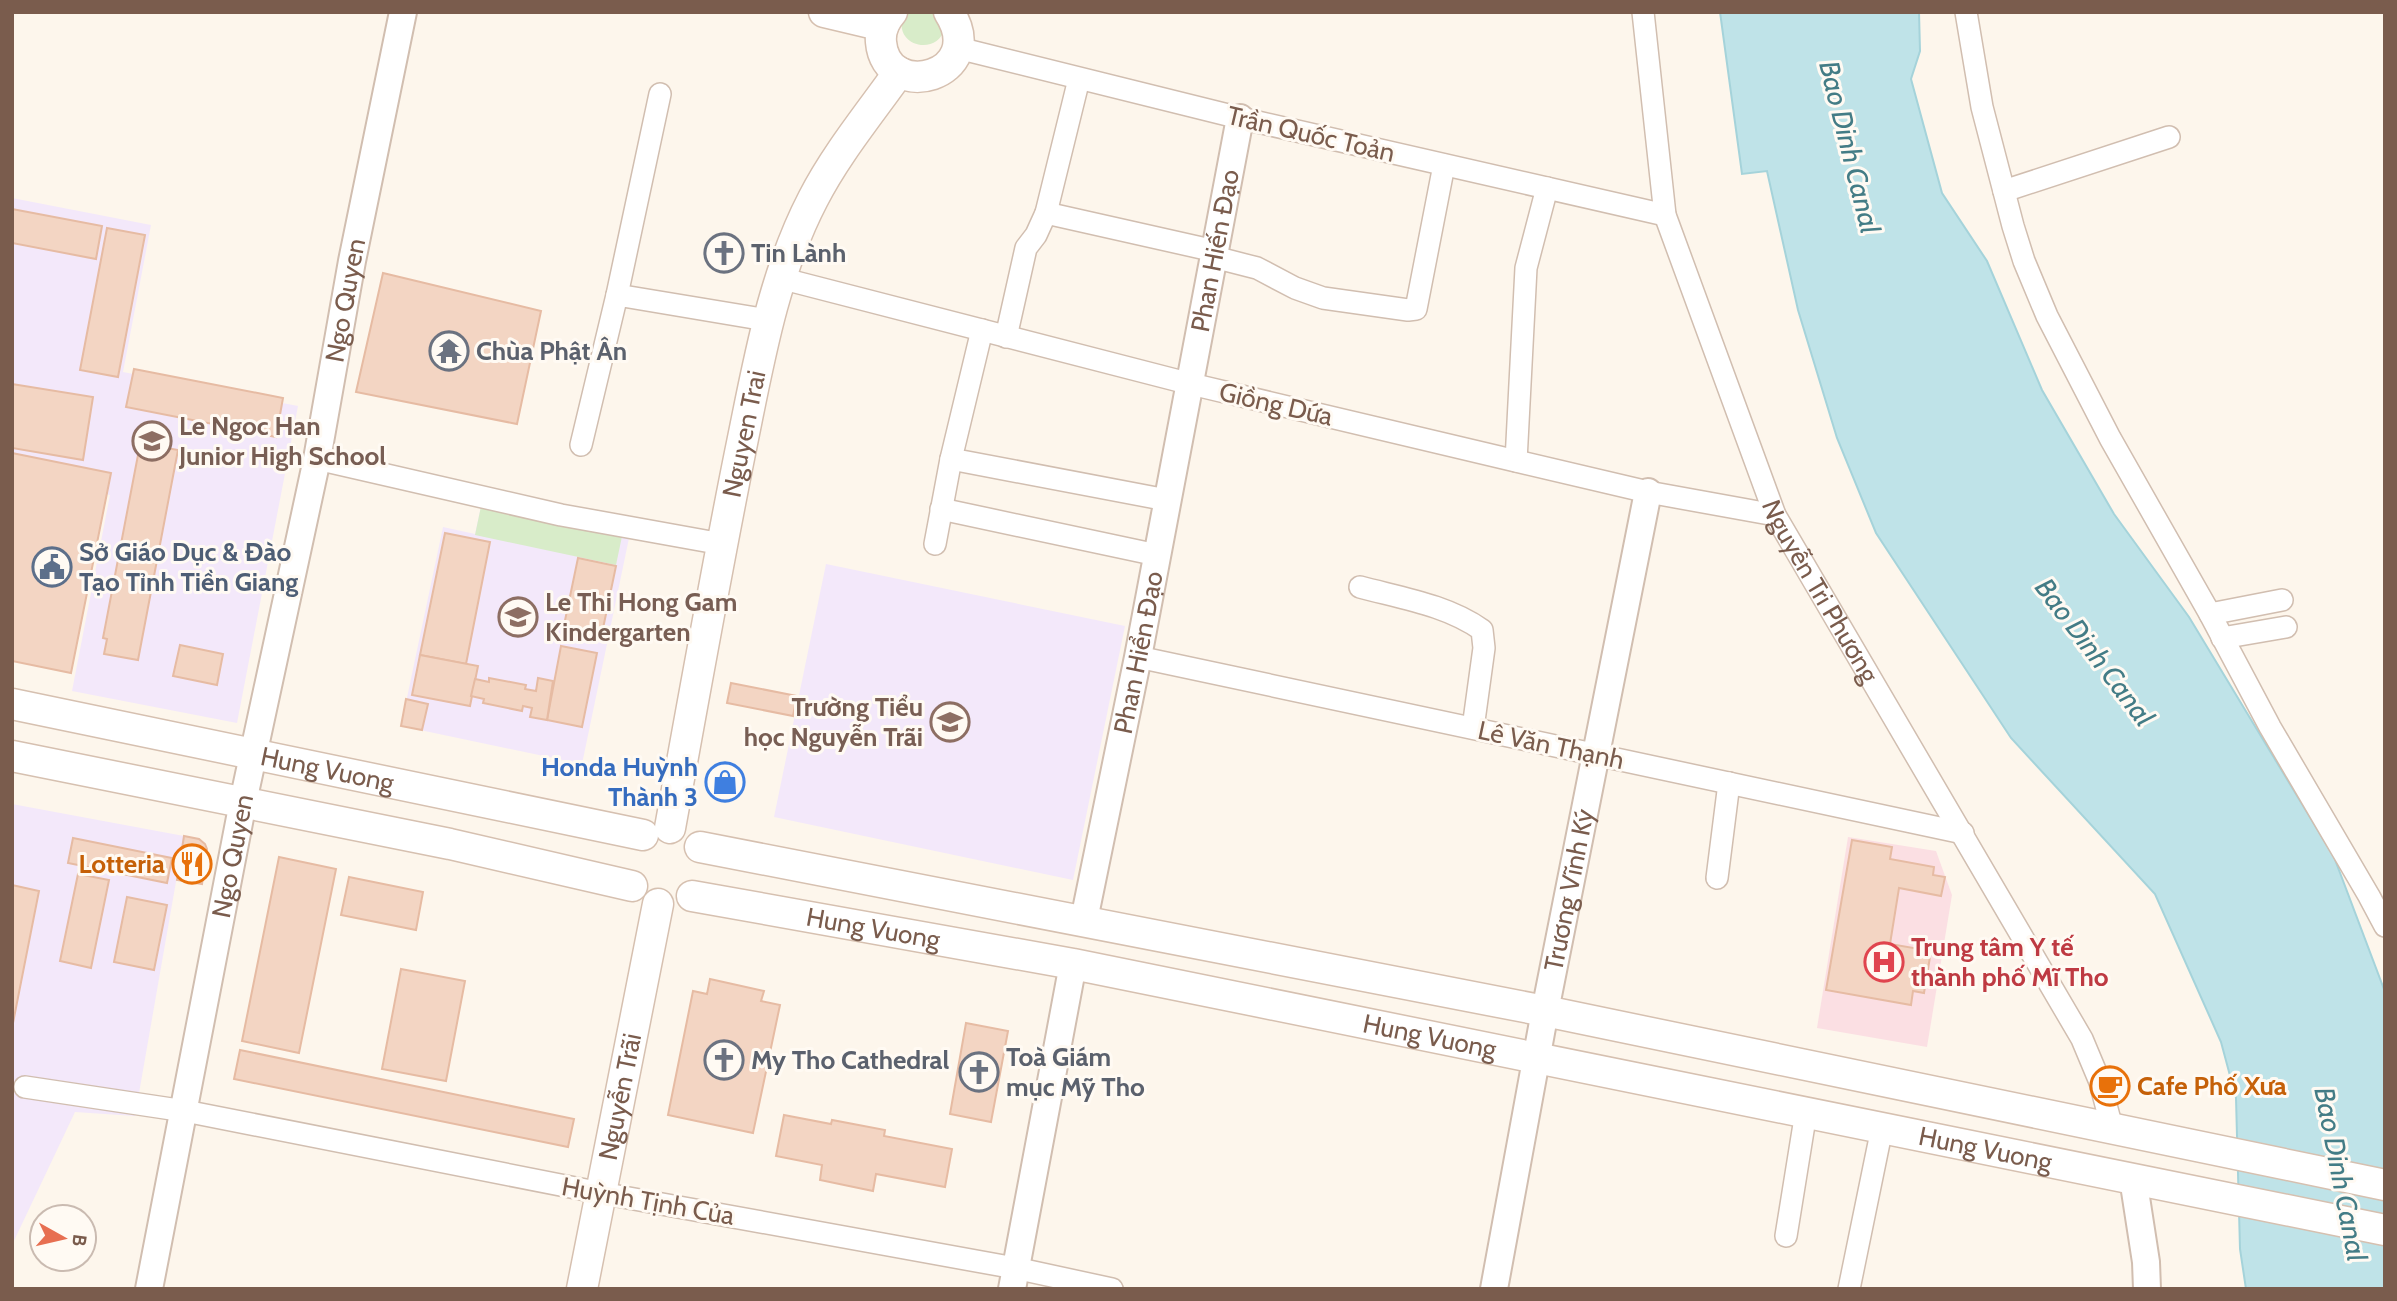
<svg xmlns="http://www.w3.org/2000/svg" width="2397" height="1301" font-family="Cabin,sans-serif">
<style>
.education{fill:#f3e8fa}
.medical{fill:#fbdfe3}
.green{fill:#d8ecc9}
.water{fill:#bfe3e8;stroke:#a5d3da;stroke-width:2}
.building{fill:#f3d5c3;stroke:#e6bba3;stroke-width:2}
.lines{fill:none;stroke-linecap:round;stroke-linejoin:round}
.minor-casing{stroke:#d1beb0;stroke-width:24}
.tertiary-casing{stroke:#d1beb0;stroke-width:30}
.secondary-casing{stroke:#d6c0b0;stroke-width:33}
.minor{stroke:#fff;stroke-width:21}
.tertiary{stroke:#fff;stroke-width:26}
.secondary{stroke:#fff;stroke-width:30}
.labels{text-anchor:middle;stroke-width:6;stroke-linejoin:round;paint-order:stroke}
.street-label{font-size:26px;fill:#7a5c4d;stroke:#fffaf3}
.worship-label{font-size:26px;font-weight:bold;fill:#5b616d;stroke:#fffaf3;text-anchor:start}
.education-label{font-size:26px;font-weight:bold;fill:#785e54;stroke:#fffaf3;text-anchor:start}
.service-label{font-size:26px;font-weight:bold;fill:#4e5e75;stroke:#fffaf3;text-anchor:start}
.shop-label{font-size:26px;font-weight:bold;fill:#366cbe;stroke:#fffaf3;text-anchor:end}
.food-label{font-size:26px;font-weight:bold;fill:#c56008;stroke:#fffaf3;text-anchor:end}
.health-label{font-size:26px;font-weight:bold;fill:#be3a42;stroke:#fffaf3;text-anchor:start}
.water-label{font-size:28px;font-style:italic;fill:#437c86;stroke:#fffaf3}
</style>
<rect width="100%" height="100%" fill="#fdf6ec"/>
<g class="education">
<polygon points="12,198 151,225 123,372 298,406 237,723 72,691 110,495 12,475"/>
<polygon points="485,488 633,519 582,764 401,726 443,527 475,534"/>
<polygon points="826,564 1125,626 1073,880 774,817"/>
<polygon points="12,804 184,836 135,1116 75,1112 12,1245"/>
</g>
<polygon class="medical" points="1848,837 1936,851 1952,895 1927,1047 1817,1028"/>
<g class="green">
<path d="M 904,12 L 942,12 C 942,17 944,25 944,29 C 939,56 890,48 904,12 Z"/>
<polygon points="484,492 625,522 616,565 475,535"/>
</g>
<polygon class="water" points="1720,12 1919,12 1920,51 1911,79 1942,193 1987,261 2042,390 2114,514 2189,617 2334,857 2385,992 2385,1289 2246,1289 2240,1249 2236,1098 2221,1042 2155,894 2011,738 1876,533 1837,438 1798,310 1767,171 1742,174"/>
<g class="building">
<polygon points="12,209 102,226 96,259 12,243"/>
<polygon points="107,228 145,235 118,377 80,370"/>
<polygon points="383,273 541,311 517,424 356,392"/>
<polygon points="134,369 283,398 276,437 240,430 239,434 212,429 213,424 126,407"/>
<polygon points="12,384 93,397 83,460 12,448"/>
<polygon points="145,444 178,450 138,660 104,654 107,639 103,638 138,455 142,456"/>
<polygon points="12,453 111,473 71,673 12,661"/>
<polygon points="445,533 490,542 466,664 420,655"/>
<polygon points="578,558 616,566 601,638 563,630"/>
<polygon points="180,645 223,654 217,685 173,676"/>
<polygon points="561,646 597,653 582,727 547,720"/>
<polygon points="420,655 478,666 470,706 412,695"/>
<polygon points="489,678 526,685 525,689 536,691 538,678 553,681 547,720 530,717 532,708 523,706 522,711 483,703 484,699 471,696 475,679 489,682"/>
<polygon points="731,683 797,696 793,716 727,703"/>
<polygon points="406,699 428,704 422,730 401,726"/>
<polygon points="184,836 199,839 205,844 207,849 202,884 177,880"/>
<polygon points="73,838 172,858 167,883 68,863"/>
<polygon points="1852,840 1892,847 1890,859 1934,867 1933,875 1945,877 1941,896 1899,888 1890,944 1931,951 1924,993 1913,991 1911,1005 1826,990"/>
<polygon points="279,857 336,869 299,1053 242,1041"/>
<polygon points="78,874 109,880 91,968 60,961"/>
<polygon points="349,877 423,892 416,930 341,915"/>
<polygon points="12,885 39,891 12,1028"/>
<polygon points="127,897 167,905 154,970 114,962"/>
<polygon points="401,969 465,981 446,1081 382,1069"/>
<polygon points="710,979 764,991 761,1001 780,1005 753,1133 668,1115 693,991 707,994"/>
<polygon points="966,1023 1008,1031 991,1122 950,1114"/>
<polygon points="240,1050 574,1119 568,1147 234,1079"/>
<polygon points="784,1115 831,1124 832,1120 885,1130 884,1136 952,1149 945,1187 876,1174 873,1191 820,1180 822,1165 776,1156"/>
</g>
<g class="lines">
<g class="minor-casing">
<g id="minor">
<path id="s1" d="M 1643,12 L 1665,215 L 1775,515 L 2082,1039 L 2100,1082 L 2112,1128"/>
<polyline points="1966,12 1982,107 2013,226 2024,261 2047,316 2110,438 2210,614 2270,727 2369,896 2385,926"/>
<polyline points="958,48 1240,118 1665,215"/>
<polyline points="2004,191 2169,137"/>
<polyline points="1046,213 1215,251"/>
<polyline points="1214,257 1257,268 1295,288 1323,298 1408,310 1416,309 1444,165"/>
<polyline points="780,278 1191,384 1516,461 1648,492 1775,515"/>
<polyline points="617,295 660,94"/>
<polyline points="982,330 951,459 1167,500"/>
<polyline points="1006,337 1026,248 1036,235 1046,213 1079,79"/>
<polyline points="581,445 617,295 767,320"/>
<polyline points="317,459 561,515 722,544"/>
<polyline points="1516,461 1526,268 1547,188"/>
<polyline points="941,509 1157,555"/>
<polyline points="935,544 951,459"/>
<path d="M 1360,587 C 1401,598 1447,605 1482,630 L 1484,648 L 1473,728"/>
<polyline points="2210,614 2282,600"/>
<polyline points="2222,638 2286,627"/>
<polyline points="1138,657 1963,833"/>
<polyline points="1717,878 1729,783"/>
<polyline points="25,1087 185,1111 601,1193 1015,1268 1112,1289"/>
<polyline points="1786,1236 1806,1112"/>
<polyline points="1849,1289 1882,1128"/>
</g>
</g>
<g class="tertiary-casing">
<g id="tertiary">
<path id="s2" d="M 1084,920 L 1138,657 L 1240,118"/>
<polyline points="2133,1178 2146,1262 2147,1289"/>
<path id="s3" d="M 149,1289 L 243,802 L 317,459 L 352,261 L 403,12"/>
<polyline points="1012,1289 1073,964"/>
<path id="s4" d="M 1494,1289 L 1545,1011 L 1648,492"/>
</g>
</g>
<g class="secondary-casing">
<g id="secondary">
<polyline points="824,12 883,26"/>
<path d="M 892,12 C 884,21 880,31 881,42 C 886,104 990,76 949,12"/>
<path id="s5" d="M 12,704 L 643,835"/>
<polyline points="12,756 450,844 632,886"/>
<path id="s6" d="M 670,828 C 693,702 715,577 740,453 C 758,366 772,278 813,199 C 836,154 870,113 899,72"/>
<polyline points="700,847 1545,1011 2385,1185"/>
<path id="s7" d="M 692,896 L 1073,964 L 2385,1230"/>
<path id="s8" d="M 582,1289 L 658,904"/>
</g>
</g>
<use href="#minor" class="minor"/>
<use href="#tertiary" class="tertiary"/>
<use href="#secondary" class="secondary"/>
</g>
<defs>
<g id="church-ring" transform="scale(2.0125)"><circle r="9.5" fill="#fffaf3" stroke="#6b7280" stroke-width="1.5"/><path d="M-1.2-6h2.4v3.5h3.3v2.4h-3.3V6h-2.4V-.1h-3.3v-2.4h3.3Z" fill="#6b7280"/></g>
<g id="temple-ring" transform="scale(2.0125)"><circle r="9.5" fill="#fffaf3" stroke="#6b7280" stroke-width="1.5"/><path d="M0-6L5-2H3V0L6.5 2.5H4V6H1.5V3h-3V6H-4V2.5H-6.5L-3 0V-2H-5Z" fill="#6b7280"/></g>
<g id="school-ring" transform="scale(2.0125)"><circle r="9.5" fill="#fffaf3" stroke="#8d6e63" stroke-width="1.5"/><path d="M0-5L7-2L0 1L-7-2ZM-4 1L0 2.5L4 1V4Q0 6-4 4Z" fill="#8d6e63"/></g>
<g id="civic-ring" transform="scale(2.0125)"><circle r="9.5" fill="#fffaf3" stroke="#5c6f8a" stroke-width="1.5"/><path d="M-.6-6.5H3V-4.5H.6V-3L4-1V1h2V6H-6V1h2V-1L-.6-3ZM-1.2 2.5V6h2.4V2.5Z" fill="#5c6f8a"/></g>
<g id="shop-ring" transform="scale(2.0125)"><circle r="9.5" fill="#fffaf3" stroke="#3f7fe0" stroke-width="1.5"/><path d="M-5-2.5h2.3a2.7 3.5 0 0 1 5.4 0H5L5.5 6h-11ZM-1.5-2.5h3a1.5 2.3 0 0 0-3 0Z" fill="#3f7fe0"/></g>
<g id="restaurant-ring" transform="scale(2.0125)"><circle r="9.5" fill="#fffaf3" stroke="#e8710a" stroke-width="1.5"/><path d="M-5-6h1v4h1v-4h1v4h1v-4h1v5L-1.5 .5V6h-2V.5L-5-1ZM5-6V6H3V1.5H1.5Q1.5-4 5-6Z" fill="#e8710a"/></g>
<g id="hospital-ring" transform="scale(2.0125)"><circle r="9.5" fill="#fffaf3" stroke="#e0444e" stroke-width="1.5"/><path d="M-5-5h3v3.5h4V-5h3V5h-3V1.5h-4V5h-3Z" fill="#e0444e"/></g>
<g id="cafe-ring" transform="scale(2.0125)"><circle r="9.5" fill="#fffaf3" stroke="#e8710a" stroke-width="1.5"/><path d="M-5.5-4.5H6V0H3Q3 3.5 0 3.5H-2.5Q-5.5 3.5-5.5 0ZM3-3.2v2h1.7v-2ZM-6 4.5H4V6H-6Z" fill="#e8710a"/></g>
</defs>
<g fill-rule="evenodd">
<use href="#church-ring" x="724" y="253"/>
<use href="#temple-ring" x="449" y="351"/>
<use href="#school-ring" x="152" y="441"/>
<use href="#civic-ring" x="52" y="567"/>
<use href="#school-ring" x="518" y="617"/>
<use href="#school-ring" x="950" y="722"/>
<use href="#shop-ring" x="725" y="782"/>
<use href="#restaurant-ring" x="192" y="864"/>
<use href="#hospital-ring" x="1884" y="962"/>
<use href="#church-ring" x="724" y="1060"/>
<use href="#church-ring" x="979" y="1072"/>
<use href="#cafe-ring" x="2110" y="1086"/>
</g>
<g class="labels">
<g class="street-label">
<text transform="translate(1311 134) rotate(13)" y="9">Trần Quốc Toản</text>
<text dy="9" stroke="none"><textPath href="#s2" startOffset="682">Phan Hiến Đạo</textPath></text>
<text dy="9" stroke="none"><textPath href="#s3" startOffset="1008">Ngo Quyen</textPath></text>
<text transform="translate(1276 404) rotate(13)" y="9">Giồng Dứa</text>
<text dy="9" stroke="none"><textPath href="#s6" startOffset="401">Nguyen Trai</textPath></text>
<text dy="9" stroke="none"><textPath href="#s1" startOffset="612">Nguyễn Tri Phương</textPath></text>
<text dy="9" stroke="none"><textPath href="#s2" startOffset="273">Phan Hiển Đạo</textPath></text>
<text transform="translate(1551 745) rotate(12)" y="9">Lê Văn Thạnh</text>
<text dy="9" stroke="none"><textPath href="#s5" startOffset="322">Hung Vuong</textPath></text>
<text dy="9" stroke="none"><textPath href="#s3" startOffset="441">Ngo Quyen</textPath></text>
<text dy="9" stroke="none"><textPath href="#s4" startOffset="406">Trương Vĩnh Ký</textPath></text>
<text dy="9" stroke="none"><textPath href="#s7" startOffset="184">Hung Vuong</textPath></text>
<text dy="9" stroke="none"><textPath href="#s7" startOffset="751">Hung Vuong</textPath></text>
<text dy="9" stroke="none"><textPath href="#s8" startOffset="196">Nguyễn Trãi</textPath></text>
<text dy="9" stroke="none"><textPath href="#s7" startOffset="1318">Hung Vuong</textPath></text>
<text transform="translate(648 1201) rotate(10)" y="9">Huỳnh Tịnh Của</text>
</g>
<g class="worship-label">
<text x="751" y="262">Tin Lành</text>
<text x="476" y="360">Chùa Phật Ân</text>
<text x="1006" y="1066">Toà Giám<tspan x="1006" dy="30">mục Mỹ Tho</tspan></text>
<text x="751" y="1069">My Tho Cathedral</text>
</g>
<g class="education-label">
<text x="179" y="435">Le Ngoc Han<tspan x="179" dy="30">Junior High School</tspan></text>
<text x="545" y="611">Le Thi Hong Gam<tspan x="545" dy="30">Kindergarten</tspan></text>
<text x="923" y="716" text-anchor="end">Trường Tiểu<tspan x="923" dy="30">học Nguyễn Trãi</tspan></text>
</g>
<g class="service-label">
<text x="79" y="561">Sở Giáo Dục &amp; Đào<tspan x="79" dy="30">Tạo Tỉnh Tiền Giang</tspan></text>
</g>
<g class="shop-label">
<text x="698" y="776">Honda Huỳnh<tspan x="698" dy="30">Thành 3</tspan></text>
</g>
<g class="food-label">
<text x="165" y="873">Lotteria</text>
<text x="2137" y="1095" text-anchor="start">Cafe Phố Xưa</text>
</g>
<g class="health-label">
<text x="1911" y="956">Trung tâm Y tế<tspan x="1911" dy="30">thành phố Mĩ Tho</tspan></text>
</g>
<g class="water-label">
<text transform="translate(1850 147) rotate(76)" y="10">Bao Dinh Canal</text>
<text transform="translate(2095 652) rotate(53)" y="10">Bao Dinh Canal</text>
<text transform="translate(2341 1174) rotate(79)" y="10">Bao Dinh Canal</text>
</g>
</g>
<rect width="2397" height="1301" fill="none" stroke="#7a5c4d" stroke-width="28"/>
<g transform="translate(63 1238) rotate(98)"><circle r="33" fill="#fffaf3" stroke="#cabbb1" stroke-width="2"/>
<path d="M0-5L12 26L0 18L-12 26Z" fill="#e76f51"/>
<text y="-10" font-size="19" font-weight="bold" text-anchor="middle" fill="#7a5c4d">B</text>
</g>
</svg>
